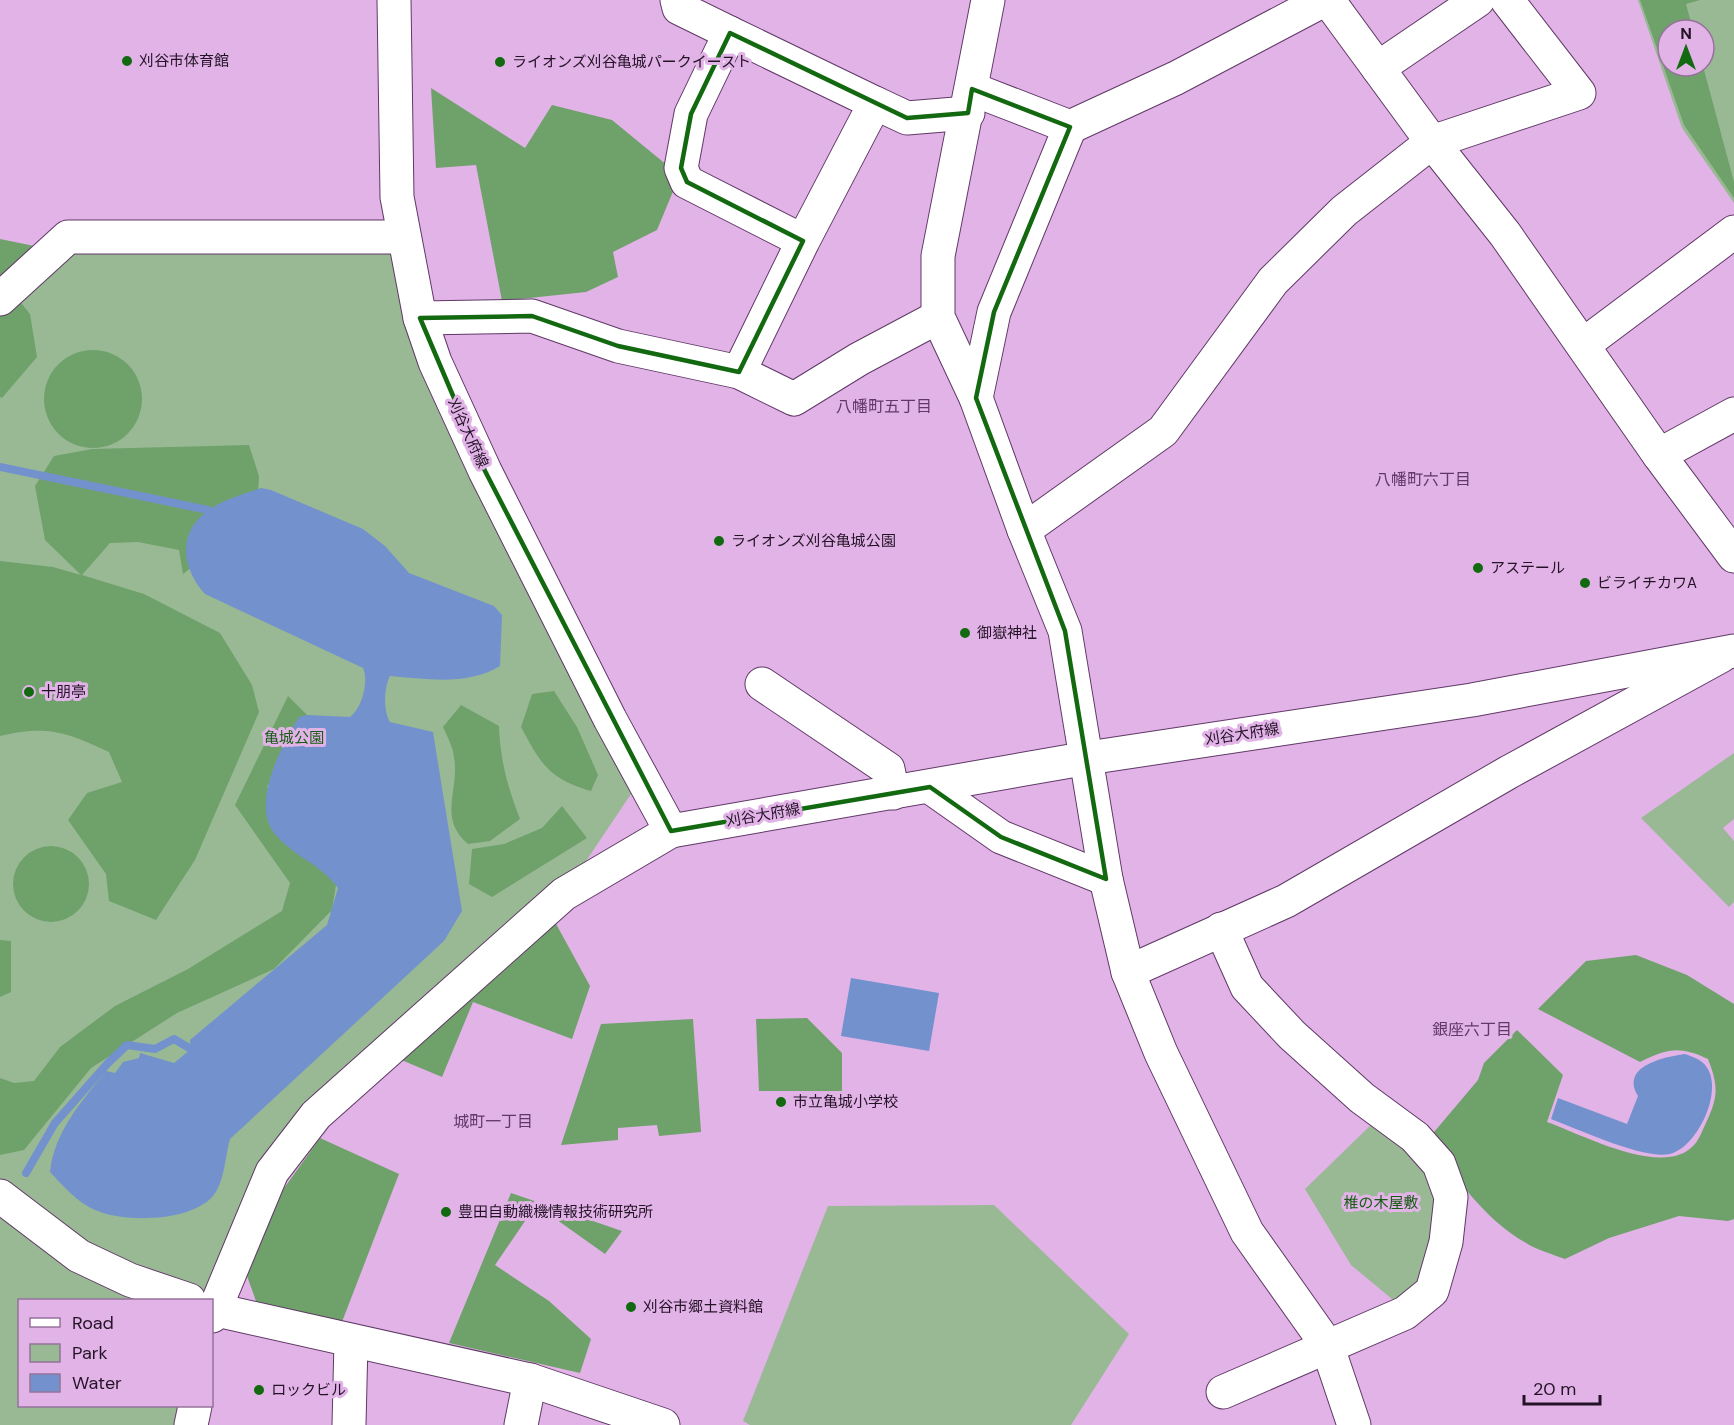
<svg xmlns="http://www.w3.org/2000/svg" width="1734" height="1425" font-family="'DM Sans','Noto Sans JP',sans-serif">
<style>
.green{fill:#99b995;fill-rule:evenodd}
.forest{fill:#6fa16b}
.water{fill:#7392cd}
.lines{fill:none;stroke-linecap:round;stroke-linejoin:round}
.stream{stroke:#7392cd;stroke-width:8}
.minor-casing{stroke:#603966;stroke-width:35}
.major-casing{stroke:#603966;stroke-width:35}
.minor{stroke:#fff;stroke-width:33}
.major{stroke:#fff;stroke-width:33}
.marked{fill:none;stroke:#126910;stroke-width:4.5;stroke-linejoin:round}
.poi-dot{fill:#126910;stroke:#e1b3e7;stroke-width:2}
.labels{text-anchor:middle;stroke-width:6;stroke-linejoin:round;paint-order:stroke}
.poi-label{font-size:15px;fill:#241326;stroke:#e1b3e7;text-anchor:start}
.street-label{font-size:15px;fill:#241326;stroke:#e1b3e7}
.park-label{font-size:15px;fill:#165c13;stroke:#e1b3e7}
.neighbourhood-label{font-size:16px;fill:#613966;stroke:#e1b3e7}
</style>
<rect width="100%" height="100%" fill="#e1b3e7"/>
<g class="green">
<path d="M 1638,0 L 1734,0 L 1734,203 L 1682,128 ZM 1668,30 L 1704,30 L 1704,66 L 1668,66 Z"/>
<polygon points="68,237 403,237 420,318 643,776 564,894 316,1115 212,1300 20,1300 20,1406 195,1406 191,1425 0,1425 0,299"/>
<polygon points="1734,753 1734,819 1723,828 1734,841 1734,902 1729,907 1641,818"/>
<polygon points="1373,1123 1431,1172 1441,1200 1423,1285 1398,1304 1351,1265 1305,1189"/>
<polygon points="994,1205 1129,1334 1071,1425 750,1425 743,1421 828,1206"/>
</g>
<g class="forest">
<polygon points="1640,0 1700,0 1686,4 1693,30 1668,30 1668,66 1703,66 1734,182 1734,198 1684,125"/>
<polygon points="431,88 525,148 552,105 612,120 668,166 674,189 657,230 613,252 618,277 586,292 502,301 476,165 436,168"/>
<polygon points="0,239 44,248 10,289 30,314 37,357 2,398 0,397"/>
<circle cx="93" cy="399" r="49"/>
<path d="M 249,445 L 259,476 L 257,517 L 183,574 L 179,550 L 138,542 L 110,543 L 82,575 L 144,594 L 220,633 L 252,685 L 259,712 L 195,860 L 156,920 L 109,901 L 106,874 L 68,820 L 87,793 L 122,782 L 109,752 C 66,732 47,725 0,736 L 0,561 L 53,567 L 81,575 L 45,540 L 35,486 L 54,456 L 92,449 Z"/>
<path d="M 554,691 L 577,727 L 598,775 L 591,791 C 549,779 541,764 521,727 L 532,694 Z"/>
<polygon points="288,696 307,715 267,787 341,854 332,910 274,969 177,1013 91,1068 24,1150 0,1155 0,1078 14,1083 34,1081 60,1047 115,1006 188,969 282,911 290,883 235,805"/>
<path d="M 461,705 L 499,726 C 500,760 508,788 520,819 L 490,841 L 468,844 C 437,818 460,790 454,757 C 453,747 447,736 443,727 Z"/>
<polygon points="562,806 587,838 492,897 469,884 472,849 504,844 542,828"/>
<circle cx="51" cy="884" r="38"/>
<polygon points="555,922 590,986 572,1039 473,1002 442,1077 399,1059"/>
<polygon points="0,940 11,941 11,992 0,997"/>
<path d="M 1636,955 L 1687,975 L 1734,1004 L 1734,1219 L 1728,1221 L 1679,1216 L 1609,1238 L 1565,1259 C 1552,1254 1537,1250 1526,1243 C 1483,1218 1456,1178 1429,1138 L 1478,1080 L 1484,1063 L 1517,1030 L 1563,1075 L 1547,1122 C 1581,1134 1664,1179 1694,1145 C 1699,1140 1702,1131 1705,1125 C 1718,1098 1719,1087 1708,1059 C 1680,1046 1668,1048 1640,1062 L 1538,1009 L 1586,961 Z"/>
<polygon points="807,1018 842,1053 842,1091 759,1091 756,1019"/>
<polygon points="693,1019 701,1132 659,1136 657,1125 618,1128 618,1140 561,1145 601,1024"/>
<polygon points="320,1138 399,1174 340,1327 260,1312 247,1276 282,1191"/>
<polygon points="511,1193 622,1231 605,1254 536,1205 495,1265 549,1301 591,1339 580,1373 449,1343"/>
</g>
<g class="water">
<path d="M 261,488 L 271,490 L 363,529 L 385,546 L 409,573 L 494,606 L 502,615 L 500,666 C 467,686 427,679 390,676 C 384,688 383,710 390,722 L 433,732 L 462,911 L 444,941 L 230,1139 C 225,1156 225,1181 213,1196 C 191,1222 124,1223 95,1210 C 77,1202 63,1186 50,1172 C 54,1132 82,1101 106,1071 L 115,1073 L 123,1062 L 139,1058 L 140,1053 L 174,1063 L 191,1049 L 190,1040 L 327,925 L 338,888 C 322,865 293,856 275,834 C 250,804 282,745 299,717 L 307,715 L 350,717 C 362,708 369,682 363,668 L 205,594 C 181,567 177,532 209,510 C 224,499 244,494 261,488 Z"/>
<polygon points="851,978 939,993 929,1051 841,1036"/>
<path d="M 1685,1054 C 1690,1056 1697,1058 1702,1062 C 1728,1083 1699,1147 1670,1154 C 1644,1160 1578,1129 1551,1119 L 1558,1098 L 1627,1124 L 1638,1096 C 1620,1066 1664,1057 1685,1054 Z"/>
</g>
<g class="lines">
<g class="stream">
<polyline points="0,467 208,510"/>
<polyline points="26,1173 55,1123 108,1063 127,1045 155,1049 174,1039 191,1049"/>
</g>
<g class="minor-casing">
<g id="minor">
<polyline points="677,0 679,8 730,33"/>
<polyline points="988,0 938,256 938,317 976,398 1024,530 1065,631 1106,879 1128,972 1161,1053 1247,1232 1327,1345 1354,1425"/>
<polyline points="1328,0 1432,142 1505,234 1659,455 1734,556"/>
<polyline points="1378,68 1478,0"/>
<polyline points="972,89 1070,127 994,312 976,398"/>
<polyline points="875,103 907,118 968,113"/>
<polyline points="1070,127 1176,78 1324,0"/>
<polyline points="0,299 68,237 403,237"/>
<polyline points="420,318 532,316 618,346 739,372 794,399 859,359 938,317"/>
<polyline points="1583,345 1734,232"/>
<polyline points="739,372 803,241 687,182 681,168 691,114 730,33 875,103 803,241"/>
<polyline points="1659,455 1734,414"/>
<polyline points="1024,530 1163,431 1273,281 1344,211 1432,142 1579,93 1507,0"/>
<polyline points="762,684 888,769 893,793"/>
<polyline points="930,787 1001,837 1106,879"/>
<polyline points="1221,929 1247,987 1292,1035 1362,1098 1415,1137 1439,1164 1451,1197 1446,1242 1432,1291 1405,1313 1223,1392"/>
<polyline points="1128,972 1286,901 1509,772 1721,656"/>
<polyline points="0,1196 79,1256 130,1280 189,1300"/>
<polyline points="212,1309 530,1380 663,1425"/>
<polyline points="212,1316 272,1172 316,1115 564,894 671,831"/>
<polyline points="191,1425 195,1406"/>
<polyline points="349,1425 351,1341"/>
<polyline points="521,1425 530,1380"/>
</g>
</g>
<g class="major-casing">
<polyline id="major" points="394,0 397,197 420,318 435,362 485,471 610,719 671,831 1088,758 1472,700 1734,651"/>
</g>
<use href="#minor" class="minor"/>
<use href="#major" class="major"/>
</g>
<path class="marked" d="M 730,33 L 907,118 L 968,113 L 972,89 L 1070,127 L 994,312 L 976,398 L 1065,631 L 1106,879 L 1001,837 L 930,787 L 671,831 L 485,471 L 420,318 L 532,316 L 618,346 L 739,372 L 803,241 L 687,182 L 681,168 L 691,114 Z"/>
<g class="poi-dot">
<circle cx="127" cy="61" r="6"/>
<circle cx="500" cy="62" r="6"/>
<circle cx="719" cy="541" r="6"/>
<circle cx="1478" cy="568" r="6"/>
<circle cx="1585" cy="583" r="6"/>
<circle cx="965" cy="633" r="6"/>
<circle cx="29" cy="692" r="6"/>
<circle cx="781" cy="1102" r="6"/>
<circle cx="446" cy="1212" r="6"/>
<circle cx="631" cy="1307" r="6"/>
<circle cx="259" cy="1390" r="6"/>
</g>
<g class="labels">
<g class="poi-label">
<text x="139" y="66">刈谷市体育館</text>
<text x="512" y="67">ライオンズ刈谷亀城パークイースト</text>
<text x="731" y="546">ライオンズ刈谷亀城公園</text>
<text x="1490" y="573">アステール</text>
<text x="1597" y="588">ビライチカワA</text>
<text x="977" y="638">御嶽神社</text>
<text x="41" y="697">十朋亭</text>
<text x="793" y="1107">市立亀城小学校</text>
<text x="458" y="1217">豊田自動織機情報技術研究所</text>
<text x="643" y="1312">刈谷市郷土資料館</text>
<text x="271" y="1395">ロックビル</text>
</g>
<g class="street-label">
<text transform="translate(468 433) rotate(65)" y="5">刈谷大府線</text>
<text transform="translate(1242 734) rotate(-9)" y="5">刈谷大府線</text>
<text transform="translate(763 815) rotate(-10)" y="5">刈谷大府線</text>
</g>
<g class="park-label">
<text x="294" y="743">亀城公園</text>
<text x="1381" y="1208">椎の木屋敷</text>
</g>
<g class="neighbourhood-label">
<text x="884" y="412">八幡町五丁目</text>
<text x="1423" y="485">八幡町六丁目</text>
<text x="1472" y="1035">銀座六丁目</text>
<text x="493" y="1127">城町一丁目</text>
</g>
</g>
<rect x="18" y="1299" width="195" height="108" fill="#e1b3e7" stroke="#95739a" stroke-width="1.5"/>
<rect x="30" y="1318" width="30" height="9" fill="#ffffff" stroke="#95739a" stroke-width="1.5"/>
<text x="72" y="1329" font-size="18" fill="#241326">Road</text>
<rect x="30" y="1344" width="30" height="18" fill="#99b995" stroke="#95739a" stroke-width="1.5"/>
<text x="72" y="1359" font-size="18" fill="#241326">Park</text>
<rect x="30" y="1374" width="30" height="18" fill="#7392cd" stroke="#95739a" stroke-width="1.5"/>
<text x="72" y="1389" font-size="18" fill="#241326">Water</text>
<g transform="translate(1686 48)"><circle r="28" fill="#e1b3e7" stroke="#95739a" stroke-width="1.5"/>
<path d="M0-4.5L10 22L0 15L-10 22Z" fill="#126910"/>
<text y="-9" font-size="16" font-weight="bold" text-anchor="middle" fill="#241326">N</text>
</g>
<path d="M1524 1395v9h76v-9" fill="none" stroke="#241326" stroke-width="3"/>
<text x="1533" y="1395" font-size="18" fill="#241326" stroke="#e1b3e7" stroke-width="4.5" paint-order="stroke">20 m</text>
</svg>
